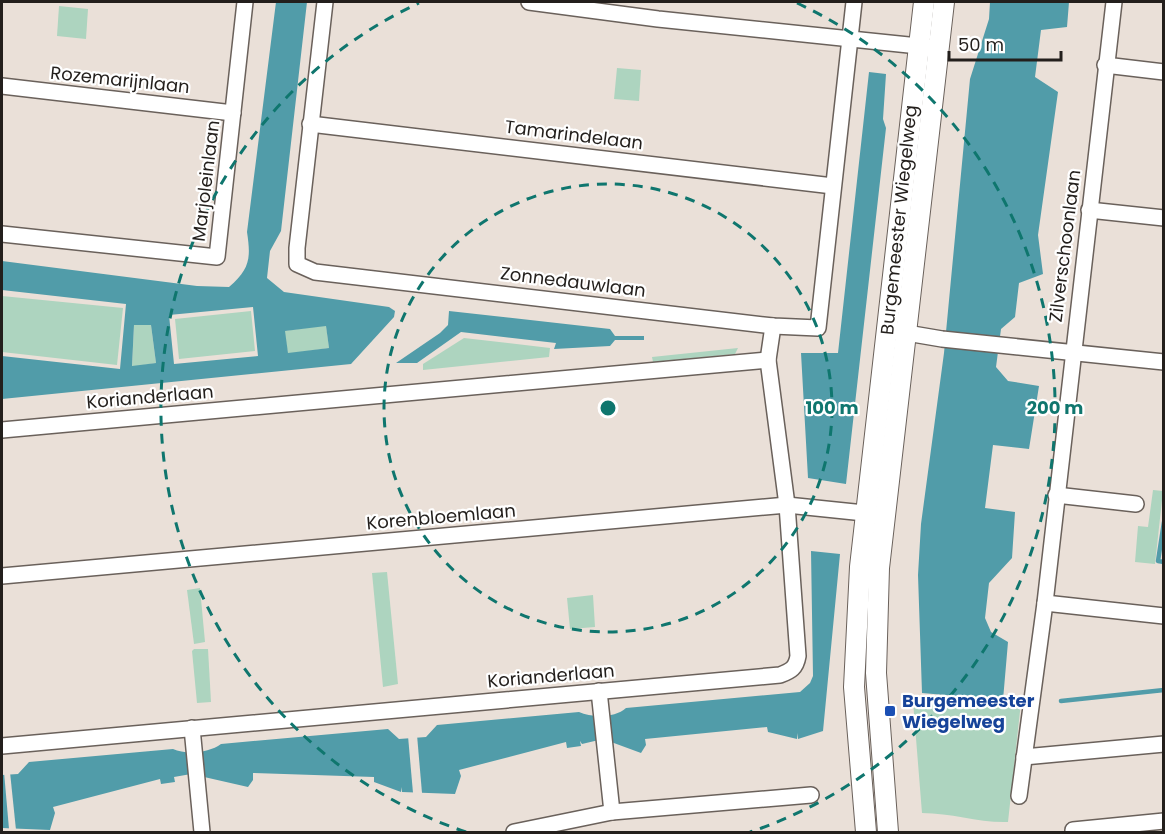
<svg xmlns="http://www.w3.org/2000/svg" width="1165" height="834" font-family="Poppins,sans-serif">
<style>
.green{fill:#add4bf}
.water{fill:#519ca9;fill-rule:evenodd}
.pier{fill:#eae0d8}
.lines{fill:none;stroke-linecap:round;stroke-linejoin:round}
.stream{stroke:#519ca9;stroke-width:4.5}
.minor-casing{stroke:#6a615b;stroke-width:18}
.tertiary-casing{stroke:#6a615b;stroke-width:22}
.minor{stroke:#fff;stroke-width:15}
.tertiary{stroke:#fff;stroke-width:20}
.ring{fill:none;stroke:#0f766e;stroke-width:3;stroke-dasharray:10 8}
.transit-dot{fill:#1a4fb4;stroke:#fff;stroke-width:2}
.labels{text-anchor:middle;stroke-width:4.5;stroke-linejoin:round;paint-order:stroke}
.street-label{font-size:18px;fill:#231f1c;stroke:#fff}
.transit-label{font-size:18px;font-weight:bold;fill:#164399;stroke:#fff;text-anchor:start}
.centre{fill:#0f766e;stroke:#fff;stroke-width:3}
.ring-label{font-size:18px;text-anchor:middle;font-weight:bold;fill:#0f766e;stroke:#fff;stroke-width:4.5;stroke-linejoin:round;paint-order:stroke}
</style>
<rect width="100%" height="100%" fill="#eae0d8"/>
<g class="green">
<polygon points="59,6 88,9 86,39 57,36"/>
<polygon points="617,68 641,70 639,101 614,99"/>
<polygon points="2,296 123,308 117,365 2,352"/>
<polygon points="251,311 255,351 179,359 175,319"/>
<polygon points="134,325 151,325 156,363 132,367"/>
<polygon points="326,325 329,348 288,354 284,331"/>
<polygon points="464,338 550,348 549,357 423,370 423,364"/>
<polygon points="738,348 735,354 653,362 652,357"/>
<polygon points="1153,490 1163,491 1155,564 1135,562 1138,526 1148,527"/>
<polygon points="387,572 398,684 383,687 372,573"/>
<polygon points="200,588 205,642 194,644 187,590"/>
<polygon points="593,595 595,627 570,629 567,598"/>
<polygon points="194,649 208,649 211,702 197,703 192,651"/>
<path d="M 913,701 L 1021,702 L 1008,822 C 979,823 952,813 922,813 Z"/>
</g>
<g class="water">
<path d="M 276,2 L 307,2 L 281,231 L 270,251 L 267,278 L 284,292 L 389,307 L 395,311 L 394,317 L 351,364 L 2,399 L 2,356 L 120,369 L 126,304 L 2,290 L 2,261 L 197,286 L 229,287 C 250,269 251,258 247,232 ZM 253,307 L 258,356 L 174,364 L 169,315 ZM 134,325 L 151,325 L 156,363 L 132,366 ZM 326,326 L 329,348 L 288,353 L 285,331 Z"/>
<polygon points="990,2 1069,2 1067,27 1041,30 1035,77 1058,92 1038,235 1043,274 1019,283 1015,317 1001,329 996,367 1008,381 1039,386 1029,449 993,445 985,508 1015,512 1012,558 989,583 985,618 991,632 1008,642 1003,700 922,693 918,575 921,524 944,353 970,79 989,19"/>
<polygon points="869,72 886,74 883,119 886,128 846,484 808,478 801,353 838,353"/>
<polygon points="449,311 610,329 615,336 644,336 644,340 615,340 610,346 554,349 556,343 461,332 417,363 396,363 440,333 448,325"/>
<path d="M 811,551 L 840,554 L 823,731 L 798,739 L 797,733 L 797,739 L 768,732 L 767,727 L 645,739 L 646,745 L 641,753 L 603,739 L 582,744 L 580,741 L 581,746 L 567,748 L 566,742 L 459,770 L 461,776 L 455,794 L 402,792 L 402,787 L 401,792 L 374,782 L 374,777 L 253,773 L 253,780 L 248,787 L 191,774 L 174,777 L 175,782 L 161,784 L 160,779 L 53,807 L 55,813 L 50,830 L 2,828 L 2,775 L 18,774 L 29,762 L 173,749 C 186,755 209,753 221,744 L 388,729 L 399,739 L 426,737 L 437,725 L 579,712 C 592,718 615,718 626,708 L 800,692 L 810,683 L 813,676 Z"/>
</g>
<g class="pier">
<polygon points="417,735 422,793 413,793 408,736"/>
<polygon points="4,772 10,772 16,830 9,829"/>
</g>
<g class="lines">
<g class="stream">
<polyline points="1164,522 1158,561 1164,562"/>
<polyline points="1061,701 1164,690"/>
</g>
<g class="minor-casing">
<g id="minor">
<polyline points="325,2 297,248 297,264 315,272 773,326 818,328 854,2"/>
<polyline points="529,2 658,19 928,47"/>
<polyline points="1105,65 1164,72"/>
<polyline points="2,86 233,113"/>
<polyline points="310,124 833,186"/>
<polyline points="1089,210 1164,218"/>
<polyline points="2,234 217,257 245,2"/>
<polyline points="895,331 942,339 1164,362"/>
<polyline points="2,430 768,360"/>
<polyline points="1056,495 1136,504"/>
<polyline points="2,576 787,505 874,514"/>
<polyline points="1045,603 1164,616"/>
<polyline points="599,691 612,812"/>
<polyline points="192,728 202,832"/>
<path d="M 2,746 L 780,675 C 791,671 796,668 798,656 L 787,505 L 768,360 L 773,326"/>
<polyline points="1024,757 1164,744"/>
<polyline points="1019,796 1045,603 1114,2"/>
<polyline points="1073,830 1164,821"/>
<polyline points="514,832 612,812 811,795"/>
</g>
</g>
<g class="tertiary-casing">
<g id="tertiary">
<polyline points="866,832 854,687 860,567 924,2"/>
<polyline points="888,832 876,673 879,568 944,2"/>
</g>
</g>
<use href="#minor" class="minor"/>
<use href="#tertiary" class="tertiary"/>
</g>
<g class="ring">
<circle cx="608" cy="408" r="224"/>
<path d="M466 832A447 447 0 0 1 419 3M797 3A447 447 0 0 1 750 832"/>
</g>
<rect class="transit-dot" x="884" y="705" width="12" height="12" rx="3"/>
<g class="labels">
<g class="street-label">
<text transform="translate(120 80) rotate(6)" y="6">Rozemarijnlaan</text>
<text transform="translate(574 135) rotate(7)" y="6">Tamarindelaan</text>
<text transform="translate(206 181) rotate(-83)" y="6">Marjoleinlaan</text>
<text transform="translate(899 220) rotate(-84)" y="6">Burgemeester Wiegelweg</text>
<text transform="translate(1065 246) rotate(-83)" y="6">Zilverschoonlaan</text>
<text transform="translate(573 282) rotate(7)" y="6">Zonnedauwlaan</text>
<text transform="translate(150 397) rotate(-5)" y="6">Korianderlaan</text>
<text transform="translate(441 517) rotate(-5)" y="6">Korenbloemlaan</text>
<text transform="translate(551 676) rotate(-5)" y="6">Korianderlaan</text>
</g>
<g class="transit-label">
<text x="902" y="707">Burgemeester<tspan x="902" dy="21">Wiegelweg</tspan></text>
</g>
</g>
<circle cx="608" cy="408" r="9" class="centre"/>
<g class="ring-label">
<text x="832" y="414">100 m</text>
<text x="1055" y="414">200 m</text>
</g>
<rect width="1165" height="834" fill="none" stroke="#231f1c" stroke-width="6"/>
<path d="M949 51v9h112v-9" fill="none" stroke="#231f1c" stroke-width="3"/>
<text x="958" y="51" font-size="18" fill="#231f1c" stroke="#ffffff" stroke-width="4.5" paint-order="stroke">50 m</text>
</svg>
